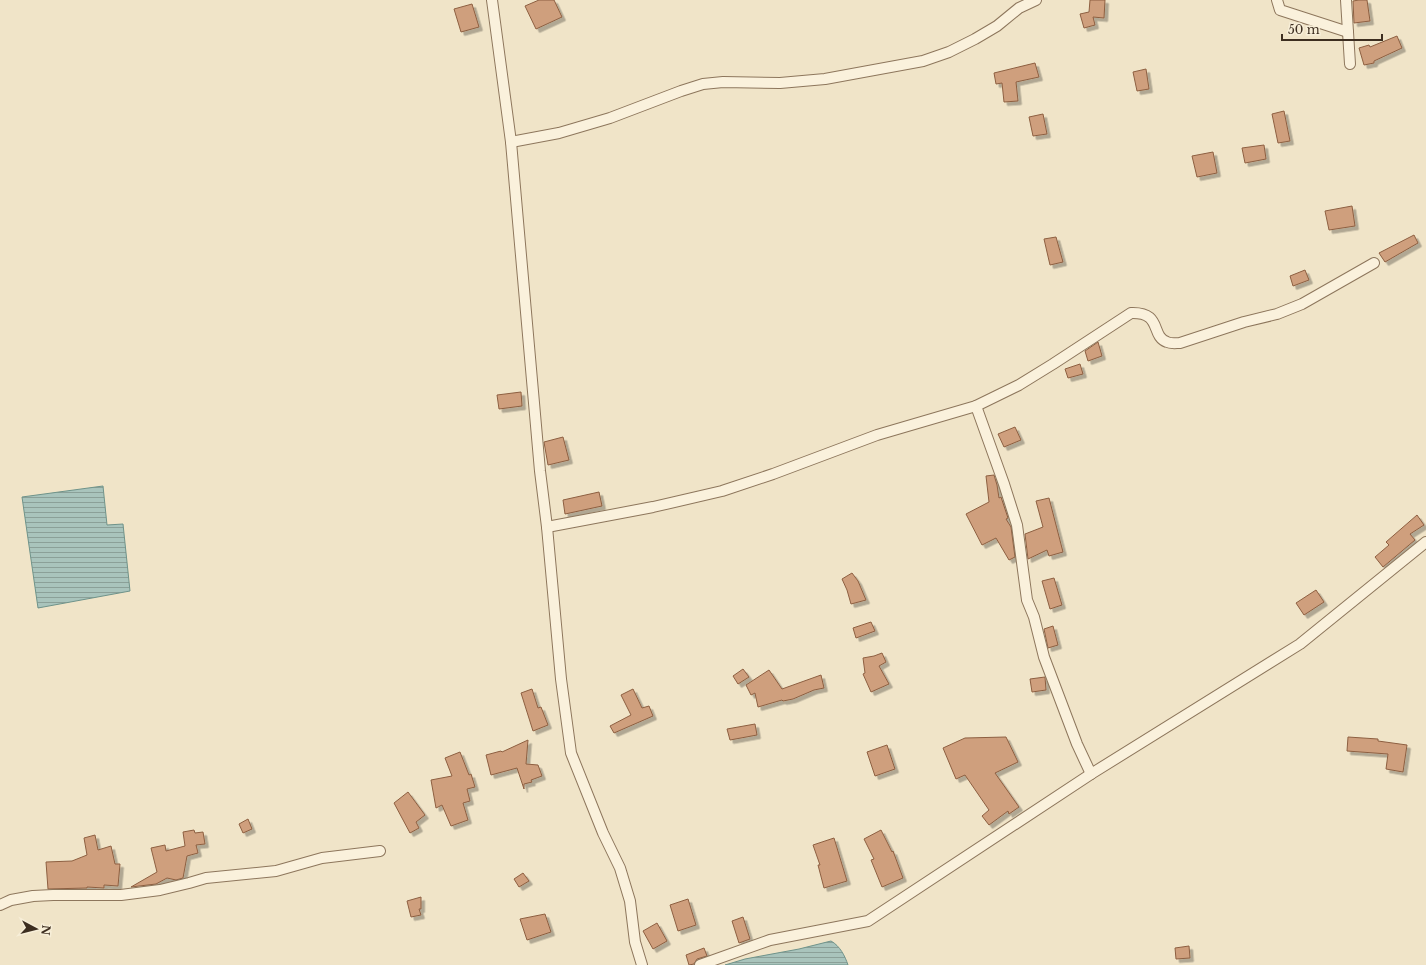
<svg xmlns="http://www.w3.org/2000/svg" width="1426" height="965" font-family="'Libre Baskerville',serif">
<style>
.water{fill:url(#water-rules);stroke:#6f938a}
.building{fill:#cf9f7d;stroke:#8d5f41;filter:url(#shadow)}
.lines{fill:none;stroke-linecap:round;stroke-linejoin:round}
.street-casing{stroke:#8d765c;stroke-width:12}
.street{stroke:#faf1dc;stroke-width:10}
</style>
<defs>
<pattern id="water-rules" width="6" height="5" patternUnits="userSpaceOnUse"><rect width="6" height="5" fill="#a9c4bc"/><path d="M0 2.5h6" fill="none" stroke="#8ba098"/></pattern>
<filter id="shadow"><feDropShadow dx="3.5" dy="3.5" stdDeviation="0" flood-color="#0004"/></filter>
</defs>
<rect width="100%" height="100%" fill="#f0e4c8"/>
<g class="water">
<polygon points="103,486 107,525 123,524 130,591 38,608 22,497"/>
<path d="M 831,941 C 840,946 845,956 848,965 L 725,965 L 745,959 L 799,949 Z"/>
</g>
<g class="building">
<polygon points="539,0 554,0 562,17 536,29 525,6"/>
<polygon points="1090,0 1105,0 1104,18 1093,17 1095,25 1084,28 1080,14 1089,12"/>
<polygon points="1359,0 1367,0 1370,21 1354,23 1353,1"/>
<polygon points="472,4 479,27 461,32 454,9"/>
<polygon points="1397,36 1402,48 1374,61 1374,63 1364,65 1359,48 1369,45 1370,47"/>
<polygon points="1035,63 1039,77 1016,82 1018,101 1004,102 1002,83 996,84 994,73"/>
<polygon points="1146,69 1149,89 1137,91 1133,72"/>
<polygon points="1284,111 1290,141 1278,143 1272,114"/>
<polygon points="1043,114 1047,134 1033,136 1029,117"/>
<polygon points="1264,145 1266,159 1245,163 1242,148"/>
<polygon points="1213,152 1217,173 1197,177 1192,156"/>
<polygon points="1352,206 1355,226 1329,230 1325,211"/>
<polygon points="1414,235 1418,243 1385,262 1379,253"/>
<polygon points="1056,237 1063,262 1050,265 1044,239"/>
<polygon points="1305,270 1309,280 1293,286 1290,276"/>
<polygon points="1098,342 1102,356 1088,361 1085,351"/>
<polygon points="1080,364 1083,374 1068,378 1065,369"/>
<polygon points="521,392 522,406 499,409 497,395"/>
<polygon points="1015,427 1021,440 1004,447 998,434"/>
<polygon points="563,437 569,460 548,465 544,442"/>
<polygon points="994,475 997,485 999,498 1001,497 1008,518 1006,519 1011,527 1015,557 1009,560 996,538 982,545 966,514 989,502 986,476"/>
<polygon points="599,492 602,506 565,514 563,500"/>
<polygon points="1049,498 1063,552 1049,556 1047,550 1028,559 1025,534 1043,527 1036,501"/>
<polygon points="1417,515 1424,525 1410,534 1415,540 1383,567 1375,557 1389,545 1386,542"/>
<polygon points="852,573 858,581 866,600 851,604 847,590 842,579"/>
<polygon points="1054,578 1062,605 1050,609 1042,581"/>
<polygon points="1316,590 1324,602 1304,615 1296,603"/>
<polygon points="871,622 875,631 856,638 853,628"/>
<polygon points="1053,626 1058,645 1048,648 1044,629"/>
<polygon points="882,653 886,662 879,666 889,684 871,692 863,674 865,673 863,658 874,656"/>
<polygon points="743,669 749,677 738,684 733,676"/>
<polygon points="769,670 782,689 821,675 824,688 814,690 793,699 783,701 782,700 758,707 755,693 751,695 746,685"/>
<polygon points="1045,677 1046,690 1032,692 1030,679"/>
<polygon points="532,689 538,708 541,707 548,725 533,731 521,693"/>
<polygon points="633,689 642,708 649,706 653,716 614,733 610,726 631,715 621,695"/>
<polygon points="755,724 757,735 730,740 727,729"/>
<polygon points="1006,737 1018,762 995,773 1019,807 1009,814 1008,811 989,825 982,816 989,810 965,775 956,779 943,748 965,738"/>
<polygon points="1348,737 1378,739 1378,741 1407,745 1403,772 1386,769 1388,754 1347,751"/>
<polygon points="528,740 526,764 538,765 542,776 531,780 532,782 524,784 524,789 517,768 491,775 486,755 501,751 502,752"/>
<polygon points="887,745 895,769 875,776 867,752"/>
<polygon points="460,752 469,775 471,774 475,787 467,789 470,801 463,803 468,820 451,826 442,805 436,808 431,780 452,776 445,758"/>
<polygon points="408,792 425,815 416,822 419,828 410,833 394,803"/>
<polygon points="248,819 252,829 243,833 239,824"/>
<polygon points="194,830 195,833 203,832 205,844 196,845 198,853 187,856 183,878 176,880 167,878 156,884 131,887 157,872 151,848 165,845 166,851 185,846 183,832"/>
<polygon points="881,830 892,852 893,851 903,878 882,887 871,860 874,859 864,839"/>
<polygon points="95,835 98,850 111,846 115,864 120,864 118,886 104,885 104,888 87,887 87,888 48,889 46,862 72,861 87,855 84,838"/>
<polygon points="834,838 847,881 824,888 818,865 820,865 813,845"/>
<polygon points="523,873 529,881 519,887 514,879"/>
<polygon points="421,897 421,909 419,909 421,915 411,917 407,901"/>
<polygon points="688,899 696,925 678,931 670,905"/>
<polygon points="545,914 551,932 527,940 520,919"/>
<polygon points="743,917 750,939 739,943 732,921"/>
<polygon points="657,923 667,941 653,949 643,931"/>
<polygon points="1189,946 1190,958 1176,959 1175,948"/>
<polygon points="704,948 707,956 697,959 694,964 689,965 686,955"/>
</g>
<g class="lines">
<g class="street-casing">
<g id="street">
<polyline points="492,0 511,142 540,471 547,527 561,679 571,753 603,833 620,868 630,901 635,942 642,965"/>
<polyline points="1277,0 1280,10 1348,32"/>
<polyline points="1346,0 1350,64"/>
<polyline points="511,142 559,133 610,118 681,91 703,84 723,82 780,83 825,79 923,61 949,52 975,39 997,26 1019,8 1036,0"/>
<polyline points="976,406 1004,484 1017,525 1027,600 1034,617 1044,657 1077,744 1091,774"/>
<path d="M 547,527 L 653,507 L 722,491 L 773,474 L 877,435 L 976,406 L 1019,385 L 1053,364 L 1131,313 C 1163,312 1150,336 1167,342 C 1171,344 1176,343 1180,343 L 1244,322 L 1277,314 L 1302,304 L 1374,263"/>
<polyline points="0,905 11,900 33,896 53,895 121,895 160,890 189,883 206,878 276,871 322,858 380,851"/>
<polyline points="700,965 770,940 868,921 1091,774 1300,644 1426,542"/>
</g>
</g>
<use href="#street" class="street"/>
</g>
<g transform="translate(36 929) rotate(97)" stroke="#f7eed8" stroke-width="3" paint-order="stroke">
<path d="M0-3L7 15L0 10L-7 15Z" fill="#3d2e20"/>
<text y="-6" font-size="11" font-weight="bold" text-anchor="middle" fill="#3d2e20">N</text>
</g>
<path d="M1282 34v6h100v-6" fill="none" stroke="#3d2e20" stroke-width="2"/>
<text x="1288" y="34" font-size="12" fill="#3d2e20" stroke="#f7eed8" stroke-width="3" paint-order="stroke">50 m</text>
</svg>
